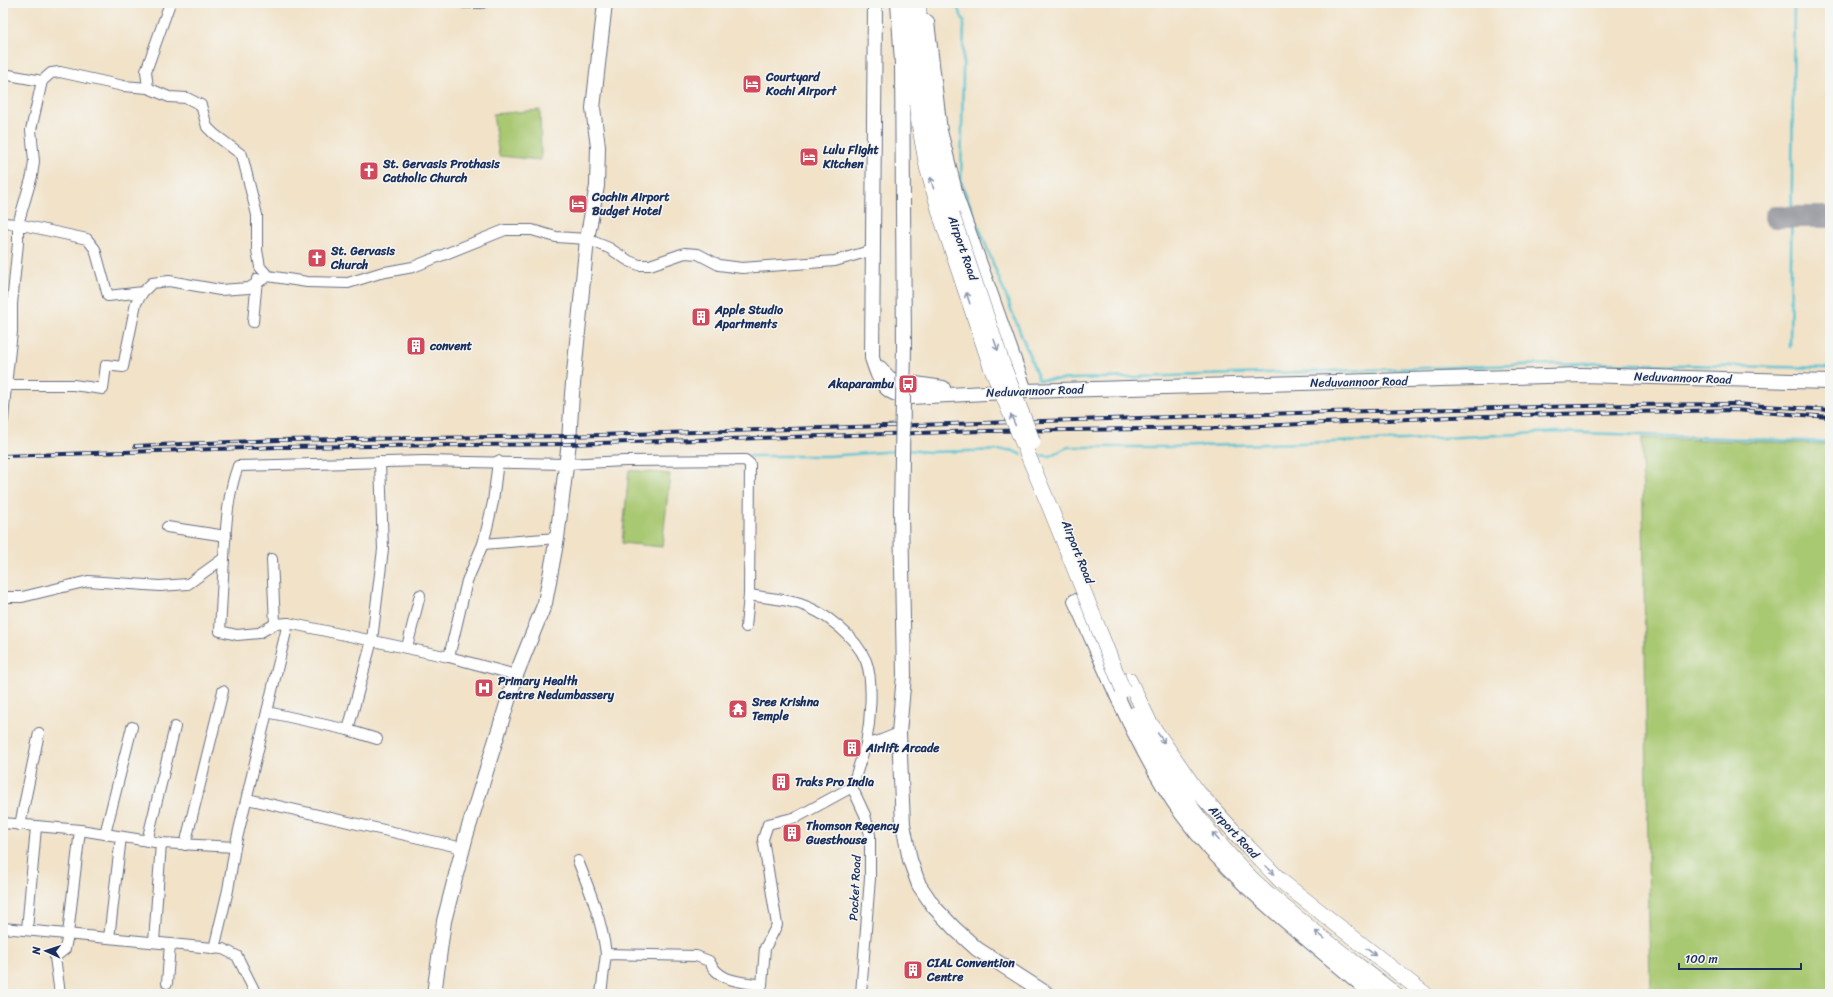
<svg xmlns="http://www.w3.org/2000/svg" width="1833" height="997" font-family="Sriracha,sans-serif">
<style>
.green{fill:#a8c871;stroke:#627c68}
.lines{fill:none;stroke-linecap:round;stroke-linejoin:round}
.stream{stroke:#58c3d2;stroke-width:2.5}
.taxiway{stroke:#868893;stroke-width:22}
.street-casing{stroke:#666e83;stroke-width:12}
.secondary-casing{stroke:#666e83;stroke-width:16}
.primary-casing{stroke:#666e83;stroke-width:16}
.street{stroke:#fff;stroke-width:10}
.secondary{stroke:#fff;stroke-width:14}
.primary{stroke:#fff;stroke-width:15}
.rail-casing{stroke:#1b2f5e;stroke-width:4}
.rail{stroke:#f6f6f2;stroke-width:2.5;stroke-dasharray:8;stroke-linecap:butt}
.secondary-bridge-casing{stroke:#666e83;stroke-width:16;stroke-linecap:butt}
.primary-bridge-casing{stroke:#666e83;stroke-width:16;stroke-linecap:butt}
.secondary-bridge{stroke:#fff;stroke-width:14}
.primary-bridge{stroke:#fff;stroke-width:15}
.oneway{stroke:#8d97ae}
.labels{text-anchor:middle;stroke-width:3;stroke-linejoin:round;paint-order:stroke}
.poi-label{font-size:12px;font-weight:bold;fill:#1b2f5e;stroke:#f6f6f2;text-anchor:start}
.street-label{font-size:12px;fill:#1b2f5e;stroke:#f6f6f2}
</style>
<rect width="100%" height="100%" fill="#f6f6f2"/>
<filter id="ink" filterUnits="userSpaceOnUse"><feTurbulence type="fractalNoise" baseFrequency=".025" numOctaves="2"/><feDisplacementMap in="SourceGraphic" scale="8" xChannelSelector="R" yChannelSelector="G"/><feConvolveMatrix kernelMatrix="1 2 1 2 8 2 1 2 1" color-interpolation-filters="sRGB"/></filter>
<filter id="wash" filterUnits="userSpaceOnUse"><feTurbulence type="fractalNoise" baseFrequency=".012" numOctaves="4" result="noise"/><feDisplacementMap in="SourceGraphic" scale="16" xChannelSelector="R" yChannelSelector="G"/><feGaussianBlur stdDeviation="0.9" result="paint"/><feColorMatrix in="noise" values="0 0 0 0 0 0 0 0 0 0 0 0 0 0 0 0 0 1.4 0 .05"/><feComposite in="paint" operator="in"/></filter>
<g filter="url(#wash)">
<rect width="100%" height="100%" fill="#f1e2c8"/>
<g class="green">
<polygon points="540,110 541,160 499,156 493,114"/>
<polygon points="1642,438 1830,444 1830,994 1650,994"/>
<polygon points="629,470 670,474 662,547 622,543"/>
</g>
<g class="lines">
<g class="stream">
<polyline points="955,3 964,21 961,182 1039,380 1584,363 1830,368"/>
<polyline points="1790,347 1794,3"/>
<polyline points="906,450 929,452 1011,450 1022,455"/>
<polyline points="1033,455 1050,456 1068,447 1167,447 1403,440 1558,432 1830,442"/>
<polyline points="744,456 828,456 897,451"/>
</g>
<polyline class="taxiway" points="1775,217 1830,217"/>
</g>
</g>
<g filter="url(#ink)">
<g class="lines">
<g class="street-casing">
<g id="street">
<polyline points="170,3 146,71 148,88 169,97 187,98 201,105 207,127 214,134 242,155 257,215 257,250 260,267 268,276 307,282 348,283 380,273 413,267 505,230 532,230 556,237 587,239 609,248 629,261 639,265 650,265 685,253 698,254 719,265 742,268 835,261 873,250"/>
<polyline points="464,3 482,3"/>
<polyline points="3,74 42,81"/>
<polyline points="3,223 18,224 32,176 34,161 31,130 42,81 51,73 60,72 123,86 148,88"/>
<polyline points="143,292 108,296 95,249 87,239 18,224 18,243 12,304 12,332 6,385 73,385 103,389 106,365 123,367 136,303 143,292 152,283 169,281 220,290 249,288 268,276"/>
<polyline points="253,322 257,279"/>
<polyline points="3,420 6,385"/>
<polyline points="167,527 226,536"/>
<polyline points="483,544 557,538"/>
<path d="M 224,558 C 226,527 227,496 238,466 L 424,461 L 566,464 L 625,461 L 745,460 L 750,464 L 749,595 L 746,627"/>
<polyline points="272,559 275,624"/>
<path d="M 749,595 C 766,598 784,599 800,604 C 825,612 856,637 866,661 C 874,682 870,722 866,744"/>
<polyline points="3,597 22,597 88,581 160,586 188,584 224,558 220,631 237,635 259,633 275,624 288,623 449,657 516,675"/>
<polyline points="407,647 420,595"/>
<polyline points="449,657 467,581 483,544 487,528 493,502 498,461"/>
<polyline points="267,712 348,730 377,739"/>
<polyline points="348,730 372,640 383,549 380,462"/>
<polyline points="852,787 865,815 870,835 870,878 861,994"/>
<polyline points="247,799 463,848"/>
<polyline points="3,823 80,830 161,843 235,847 288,623"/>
<polyline points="20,825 39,733"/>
<polyline points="105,834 132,727"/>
<polyline points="147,841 175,727"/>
<polyline points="185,845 223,691"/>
<path d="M 578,861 C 590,891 602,921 606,954"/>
<polyline points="3,928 223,949 237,956 256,994"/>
<polyline points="27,930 36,827"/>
<polyline points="109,938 121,837"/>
<polyline points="154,942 161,843"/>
<polyline points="214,949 228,890 235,847"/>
<polyline points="167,983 170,944"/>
<polyline points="60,994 55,957 65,949 68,934 80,830"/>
<path d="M 601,994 L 606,954 L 696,956 L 709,961 C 720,983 740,981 762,985 L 765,948 L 777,925 L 763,839 L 768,824 L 797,817 L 852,787 L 866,744 L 879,741 L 899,733"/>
</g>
</g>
<g class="secondary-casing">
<g id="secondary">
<path d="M 875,3 L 872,358 C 880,382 884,395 911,397 L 1025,391 L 1581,375 L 1830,382"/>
<polyline points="898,3 902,63 904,345"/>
<polyline points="927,22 940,131 957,199 1025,391"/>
<polyline points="880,368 889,378 895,381 943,388"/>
<polyline points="901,512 904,675 899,733 903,824 910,860 919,885 934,907 955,929 977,949 1047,994"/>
<path d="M 1075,601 C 1108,673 1136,749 1182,814 C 1233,885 1307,937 1372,994"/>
<polyline points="434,994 444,921 466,836 516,675 545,603 557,538 569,442 572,394 587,239 597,186 598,147 593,108 605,3"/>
</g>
</g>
<g class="primary-casing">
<g id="primary">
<polyline points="907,3 918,118 927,167 942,220"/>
<polyline points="918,3 928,112 938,163 952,215"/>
<polyline points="1129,680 1150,723 1197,791 1249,848 1281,881 1425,994"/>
<path d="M 1135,714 C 1166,778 1217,850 1272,897 C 1311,930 1354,962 1395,994"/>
</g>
</g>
<use href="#street" class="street"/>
<use href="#secondary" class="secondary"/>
<use href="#primary" class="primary"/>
<g class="rail-casing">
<g id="rail">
<polyline points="135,446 279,440 568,436 1329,412 1631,405 1733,404 1830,410"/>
<polyline points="3,456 278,447 567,444 983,431 1219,428 1451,417 1630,412 1734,410 1830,417"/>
</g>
</g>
<use href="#rail" class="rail"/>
<g class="secondary-bridge-casing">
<polyline id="secondary-bridge" points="901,512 904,345"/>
</g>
<g class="primary-bridge-casing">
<g id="primary-bridge">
<polyline points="952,215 1004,368 1033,442"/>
<polyline points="942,220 991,367 1051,510 1123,690"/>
</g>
</g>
<use href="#secondary-bridge" class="secondary-bridge"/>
<use href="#primary-bridge" class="primary-bridge"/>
</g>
<defs><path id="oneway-shaft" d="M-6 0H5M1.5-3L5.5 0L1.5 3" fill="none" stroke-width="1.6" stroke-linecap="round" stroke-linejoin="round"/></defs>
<g class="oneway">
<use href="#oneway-shaft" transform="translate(932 183) rotate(-105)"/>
<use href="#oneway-shaft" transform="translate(968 298) rotate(-108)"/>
<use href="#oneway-shaft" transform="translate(996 345) rotate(71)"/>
<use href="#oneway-shaft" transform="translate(1013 420) rotate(-113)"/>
<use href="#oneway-shaft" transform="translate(1161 738) rotate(56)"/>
<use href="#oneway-shaft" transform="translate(1216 837) rotate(-130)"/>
<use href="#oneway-shaft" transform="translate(1270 870) rotate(45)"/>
<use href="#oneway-shaft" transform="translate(1320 935) rotate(-142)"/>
<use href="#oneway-shaft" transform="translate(1371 952) rotate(38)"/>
</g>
</g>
<defs>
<g id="hotel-square" transform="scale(1)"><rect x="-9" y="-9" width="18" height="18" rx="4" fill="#d1495b" stroke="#f6f6f2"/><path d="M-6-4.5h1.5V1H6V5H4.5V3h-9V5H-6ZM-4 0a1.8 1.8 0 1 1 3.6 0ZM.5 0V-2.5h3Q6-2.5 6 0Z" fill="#fff"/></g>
<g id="church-square" transform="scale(1)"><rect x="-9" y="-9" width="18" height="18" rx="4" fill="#d1495b" stroke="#f6f6f2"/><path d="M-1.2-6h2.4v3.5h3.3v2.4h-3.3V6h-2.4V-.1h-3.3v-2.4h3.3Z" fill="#fff"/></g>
<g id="building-square" transform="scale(1)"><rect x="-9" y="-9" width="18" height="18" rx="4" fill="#d1495b" stroke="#f6f6f2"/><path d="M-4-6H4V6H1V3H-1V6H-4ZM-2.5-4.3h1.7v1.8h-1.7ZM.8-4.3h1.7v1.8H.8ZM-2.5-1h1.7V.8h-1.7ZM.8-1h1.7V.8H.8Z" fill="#fff"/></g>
<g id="bus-square" transform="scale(1)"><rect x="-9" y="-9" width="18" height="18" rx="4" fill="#d1495b" stroke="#f6f6f2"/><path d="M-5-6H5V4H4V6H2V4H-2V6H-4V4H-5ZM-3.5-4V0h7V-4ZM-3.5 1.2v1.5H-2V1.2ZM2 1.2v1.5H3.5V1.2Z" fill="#fff"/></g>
<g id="hospital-square" transform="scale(1)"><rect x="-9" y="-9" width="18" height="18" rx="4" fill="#d1495b" stroke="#f6f6f2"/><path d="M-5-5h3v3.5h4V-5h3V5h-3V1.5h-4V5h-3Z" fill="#fff"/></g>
<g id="temple-square" transform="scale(1)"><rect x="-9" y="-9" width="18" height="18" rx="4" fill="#d1495b" stroke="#f6f6f2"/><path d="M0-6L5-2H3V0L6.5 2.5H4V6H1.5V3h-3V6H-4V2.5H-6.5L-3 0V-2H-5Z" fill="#fff"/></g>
</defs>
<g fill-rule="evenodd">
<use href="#hotel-square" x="752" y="84"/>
<use href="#hotel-square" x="809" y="157"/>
<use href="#church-square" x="369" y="171"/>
<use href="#hotel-square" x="578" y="204"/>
<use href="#church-square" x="317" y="258"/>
<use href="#building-square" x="701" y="317"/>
<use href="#building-square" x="416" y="346"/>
<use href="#bus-square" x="908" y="384"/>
<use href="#hospital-square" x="484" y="688"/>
<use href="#temple-square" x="738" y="709"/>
<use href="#building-square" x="852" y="748"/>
<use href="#building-square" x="781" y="782"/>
<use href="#building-square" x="792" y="833"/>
<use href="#building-square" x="913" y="970"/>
</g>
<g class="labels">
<g class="poi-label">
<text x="766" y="81">Courtyard<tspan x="766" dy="14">Kochi Airport</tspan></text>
<text x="823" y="154">Lulu Flight<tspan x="823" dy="14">Kitchen</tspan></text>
<text x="383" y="168">St. Gervasis Prothasis<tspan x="383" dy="14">Catholic Church</tspan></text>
<text x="592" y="201">Cochin Airport<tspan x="592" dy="14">Budget Hotel</tspan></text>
<text x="331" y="255">St. Gervasis<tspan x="331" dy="14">Church</tspan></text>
<text x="715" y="314">Apple Studio<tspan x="715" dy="14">Apartments</tspan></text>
<text x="430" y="350">convent</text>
<text x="894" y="388" text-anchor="end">Akaparambu</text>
<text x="498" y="685">Primary Health<tspan x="498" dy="14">Centre Nedumbassery</tspan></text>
<text x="752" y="706">Sree Krishna<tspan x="752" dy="14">Temple</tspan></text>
<text x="866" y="752">Airlift Arcade</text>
<text x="795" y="786">Traks Pro India</text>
<text x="806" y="830">Thomson Regency<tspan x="806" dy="14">Guesthouse</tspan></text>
<text x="927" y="967">CIAL Convention<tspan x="927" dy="14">Centre</tspan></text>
</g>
<g class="street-label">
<text transform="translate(963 248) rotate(71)" y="4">Airport Road</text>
<text transform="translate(1683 378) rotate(2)" y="4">Neduvannoor Road</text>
<text transform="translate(1359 382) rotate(-1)" y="4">Neduvannoor Road</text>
<text transform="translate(1035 391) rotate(-2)" y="4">Neduvannoor Road</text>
<text transform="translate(1078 552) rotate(68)" y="4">Airport Road</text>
<text transform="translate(1234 832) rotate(47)" y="4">Airport Road</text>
<text transform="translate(855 888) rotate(-87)" y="4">Pocket Road</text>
</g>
</g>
<rect width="1833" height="997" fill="none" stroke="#f6f6f2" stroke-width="16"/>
<g transform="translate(46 951) rotate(273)" stroke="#f6f6f2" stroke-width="3" paint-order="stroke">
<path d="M0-3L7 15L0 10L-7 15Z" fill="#1b2f5e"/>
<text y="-6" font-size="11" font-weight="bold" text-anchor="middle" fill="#1b2f5e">N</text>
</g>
<path d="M1679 963v6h122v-6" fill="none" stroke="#1b2f5e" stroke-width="2"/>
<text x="1685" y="963" font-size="12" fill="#1b2f5e" stroke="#f6f6f2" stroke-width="3" paint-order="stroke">100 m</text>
</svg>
